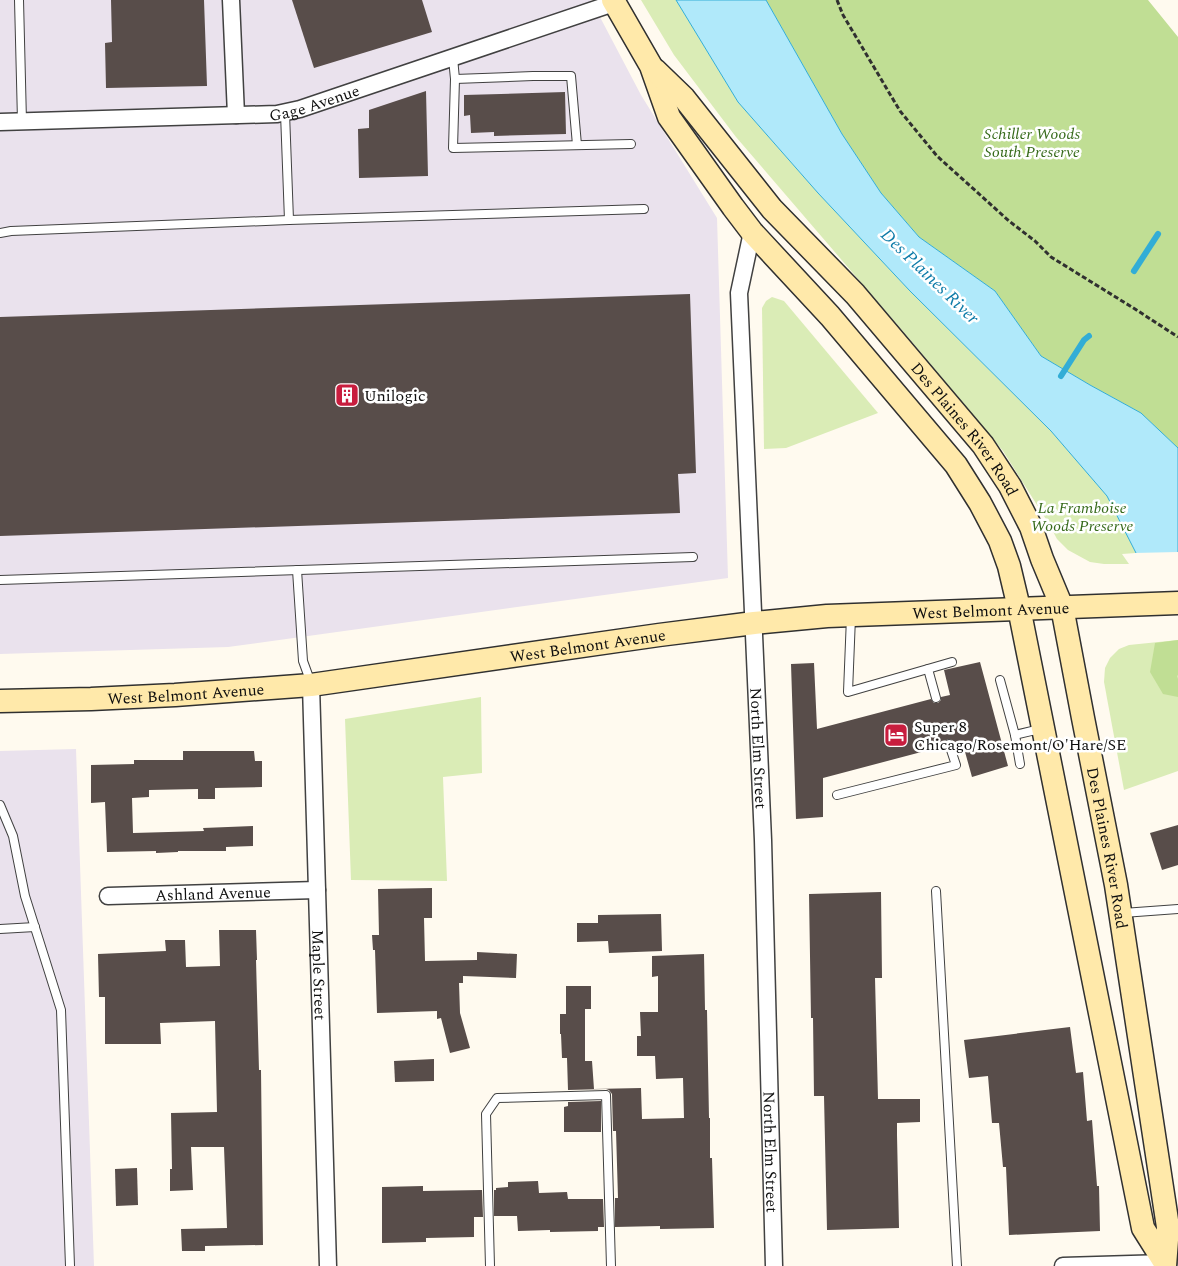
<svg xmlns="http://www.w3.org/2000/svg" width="1178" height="1266" font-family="Spectral,serif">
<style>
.industrial{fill:#eae2ed}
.green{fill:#daecb6}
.forest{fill:#c0de94}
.water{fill:#b0e9fa;stroke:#32add6}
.pier{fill:#fffaef}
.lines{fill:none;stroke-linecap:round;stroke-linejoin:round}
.stream{stroke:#32add6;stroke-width:6}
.building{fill:#584d4a}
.service-casing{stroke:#414141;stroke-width:10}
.minor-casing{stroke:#414141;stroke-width:19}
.secondary-casing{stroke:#303030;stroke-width:25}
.path{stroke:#303030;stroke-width:3;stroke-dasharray:5 2.5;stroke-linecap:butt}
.service{stroke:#fff;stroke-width:8}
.minor{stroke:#fff;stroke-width:16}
.secondary{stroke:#ffe9aa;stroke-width:22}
.labels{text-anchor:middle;stroke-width:5;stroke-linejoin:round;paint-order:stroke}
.street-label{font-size:16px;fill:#0e0e0e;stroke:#fff}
.park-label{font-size:16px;font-style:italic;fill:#366a1a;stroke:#fff}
.poi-label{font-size:16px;fill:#0e0e0e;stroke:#fff;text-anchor:start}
.water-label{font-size:18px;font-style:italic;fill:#0f7ca9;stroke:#fff}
</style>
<rect width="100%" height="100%" fill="#fffaef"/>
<g class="industrial">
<polygon points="0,0 591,0 641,95 717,218 728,578 228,647 0,654"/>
<polygon points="76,749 94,1266 0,1266 0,751"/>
</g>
<g class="green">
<polygon points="641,0 676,0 738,102 818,193 910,291 1051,431 1107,496 1136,553 1122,554 1129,564 1104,564 1090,562 1068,550 1057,539 1049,524 1003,451 913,343 736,137 674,55"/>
<polygon points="772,297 784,301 878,413 786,448 764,449 762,308 766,301"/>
<polygon points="1178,640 1178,771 1124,790 1104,682 1105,668 1110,658 1119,649 1129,645"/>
<polygon points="481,697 482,773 443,777 447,881 351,880 345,719"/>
</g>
<g class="forest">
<polygon points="766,0 1148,0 1178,37 1178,448 1141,413 1090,385 1041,356 995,291 919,237 881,193 842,134"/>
<polygon points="1178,640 1178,675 1177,676 1178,679 1178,697 1163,694 1150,672 1155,643"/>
</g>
<polygon class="water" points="676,0 766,0 842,134 881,193 919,237 995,291 1041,356 1090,385 1141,413 1178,448 1178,620 1136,553 1107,496 1051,431 910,291 818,193 738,102"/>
<polygon class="pier" points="1178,552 1178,623 1176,622 1134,553"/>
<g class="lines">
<g class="stream">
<polyline points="1134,271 1158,234"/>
<polyline points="1061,376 1084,340 1089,336"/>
</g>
</g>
<g class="building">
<polygon points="111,0 204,0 207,86 106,88 105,43 112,42"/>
<polygon points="292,0 422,0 432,32 314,68"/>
<polygon points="426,91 428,176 359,178 358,129 369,128 369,110"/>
<polygon points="565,92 566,134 494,136 494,132 471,133 470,115 464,116 464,95"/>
<polygon points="690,294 696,473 678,474 680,513 0,536 0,317"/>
<polygon points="980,662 1008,766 972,777 962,741 955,743 952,740 948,739 945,741 944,746 823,778 823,817 796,819 791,664 814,663 817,729 931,699 934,703 938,703 941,700 941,697 950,695 944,670"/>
<polygon points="183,751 254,751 255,761 262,761 262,787 215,788 215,799 198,799 198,789 149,790 149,797 132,798 133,833 204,831 203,828 253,826 253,846 226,847 226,851 178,851 178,852 156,853 156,851 107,852 105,802 91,803 91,765 134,764 134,760 183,760"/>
<polygon points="1178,825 1178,865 1162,870 1150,833"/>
<polygon points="432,888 432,918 424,918 425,961 477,960 477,952 517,954 516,978 463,976 463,983 459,983 460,1013 470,1048 450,1053 441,1018 437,1019 437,1011 377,1013 375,950 373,950 372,935 379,935 378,889"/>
<polygon points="881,892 882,978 875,978 878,1099 920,1099 920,1122 897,1123 897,1135 899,1228 827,1230 824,1096 814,1096 813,1018 811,1018 809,894"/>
<polygon points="661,914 662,951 609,953 608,941 577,942 577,923 598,923 598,915"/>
<polygon points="219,930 256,930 257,960 256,960 259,1070 261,1070 263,1245 205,1246 205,1251 182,1251 181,1229 227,1228 224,1147 191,1147 193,1190 170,1191 170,1169 172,1169 171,1113 217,1112 215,1021 160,1023 161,1044 105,1044 105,997 99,997 98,954 166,951 165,940 185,940 186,967 220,966"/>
<polygon points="704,954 705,1010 707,1010 708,1065 709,1118 710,1118 710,1158 712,1158 714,1228 660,1229 660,1226 615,1227 615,1198 618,1198 616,1131 613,1131 612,1094 609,1090 606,1089 568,1090 567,1058 562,1058 561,1034 560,1034 560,1014 566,1014 566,986 591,986 591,1009 585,1009 585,1061 592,1061 594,1089 641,1088 642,1119 684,1118 683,1078 656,1079 655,1056 637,1056 637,1036 641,1036 640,1012 658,1012 658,976 652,977 652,956"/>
<polygon points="1070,1027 1076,1073 1083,1072 1087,1121 1092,1120 1097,1186 1099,1186 1100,1231 1009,1235 1006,1167 1003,1167 999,1123 992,1123 988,1076 969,1078 964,1040"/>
<polygon points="434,1059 434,1081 395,1082 394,1061"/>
<polygon points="601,1101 601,1132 564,1132 564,1107 568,1106 568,1102"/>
<polygon points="137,1168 138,1205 116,1206 115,1169"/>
<polygon points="538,1181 539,1193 567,1192 568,1199 603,1199 604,1227 598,1227 598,1231 550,1232 550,1230 518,1231 517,1216 494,1216 494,1190 496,1190 496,1188 508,1187 508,1182"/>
<polygon points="423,1186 423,1191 482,1190 483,1217 474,1217 474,1237 426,1238 426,1242 382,1243 382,1187"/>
</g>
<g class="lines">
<g class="service-casing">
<g id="service">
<polyline points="19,0 22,121"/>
<polyline points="453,58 455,79 453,148 631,144"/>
<polyline points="455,79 533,76 571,76 577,145"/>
<polyline points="285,113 289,220"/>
<polyline points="0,233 11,231 289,220 644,209"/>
<polyline points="297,570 303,661 311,683"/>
<polyline points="0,580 693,557"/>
<polyline points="851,617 848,692 952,662"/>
<polyline points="928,669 936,698"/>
<polyline points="1000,680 1015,735 1020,764"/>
<polyline points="1015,735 1040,729"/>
<polyline points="837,795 956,765 949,744"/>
<polyline points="0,805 13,836 25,896 61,1010 70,1266"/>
<polyline points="936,891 957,1266"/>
<polyline points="1123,913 1178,909"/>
<polyline points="0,929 35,927"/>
<polyline points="490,1266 486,1114 497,1098 606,1095 611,1266"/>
</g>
</g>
<g class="minor-casing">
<g id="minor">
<polyline points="231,0 236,115"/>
<path id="s1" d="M 0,122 L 277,114 L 300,109 L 614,3"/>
<path id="s2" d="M 752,232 L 739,293 L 763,840 L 774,1266"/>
<path id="s3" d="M 311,685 L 328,1266"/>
<path id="s4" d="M 108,896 L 317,890"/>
<polyline points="1063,1266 1165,1263"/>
</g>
</g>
<g class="secondary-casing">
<g id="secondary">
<polyline points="613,0 651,66 669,117 733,207 752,232 830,316 956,465 980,503 1000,541 1009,566 1019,608 1143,1228 1165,1263"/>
<path id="s5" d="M 655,70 L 684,98 L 772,209 L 855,294 L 983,445 L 1010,486 L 1031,527 L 1042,559 L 1062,607 L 1083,718 L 1116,885 L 1168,1227 L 1165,1266"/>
<path id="s6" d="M 0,701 L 91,699 L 175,695 L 311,685 L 659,635 L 754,623 L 827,616 L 1178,603"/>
</g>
</g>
<polyline class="path" points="837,0 843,15 900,111 937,156 1009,221 1035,241 1051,257 1135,309 1178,337"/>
<use href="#service" class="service"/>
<use href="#minor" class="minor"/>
<use href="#secondary" class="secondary"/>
</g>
<defs>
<g id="building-square" transform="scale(1.25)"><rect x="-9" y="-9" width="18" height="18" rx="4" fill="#c81d3e" stroke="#fff"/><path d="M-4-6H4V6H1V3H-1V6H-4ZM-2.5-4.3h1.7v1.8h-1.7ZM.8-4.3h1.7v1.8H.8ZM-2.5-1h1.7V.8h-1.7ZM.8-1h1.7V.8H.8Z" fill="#fff"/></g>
<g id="hotel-square" transform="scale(1.25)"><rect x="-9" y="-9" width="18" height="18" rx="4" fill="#c81d3e" stroke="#fff"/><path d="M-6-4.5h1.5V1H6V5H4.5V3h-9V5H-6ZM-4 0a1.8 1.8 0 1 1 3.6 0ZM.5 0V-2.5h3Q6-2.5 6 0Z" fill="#fff"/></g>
</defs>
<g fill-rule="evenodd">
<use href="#building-square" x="347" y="395"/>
<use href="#hotel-square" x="896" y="735"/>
</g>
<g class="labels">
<g class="street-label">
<text dy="6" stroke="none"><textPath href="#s1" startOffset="316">Gage Avenue</textPath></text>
<text dy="6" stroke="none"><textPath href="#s5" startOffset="475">Des Plaines River Road</textPath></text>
<text dy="6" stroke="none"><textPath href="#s6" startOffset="996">West Belmont Avenue</textPath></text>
<text dy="6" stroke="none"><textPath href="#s6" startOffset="591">West Belmont Avenue</textPath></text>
<text dy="6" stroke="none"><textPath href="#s6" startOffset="186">West Belmont Avenue</textPath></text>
<text dy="6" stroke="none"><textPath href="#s2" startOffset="518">North Elm Street</textPath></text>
<text dy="6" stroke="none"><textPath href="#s5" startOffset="925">Des Plaines River Road</textPath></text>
<text dy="6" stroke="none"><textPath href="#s4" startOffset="105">Ashland Avenue</textPath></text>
<text dy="6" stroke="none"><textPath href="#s3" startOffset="290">Maple Street</textPath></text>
<text dy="6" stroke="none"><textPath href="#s2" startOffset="922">North Elm Street</textPath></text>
</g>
<g class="park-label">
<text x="1032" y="139">Schiller Woods<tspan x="1032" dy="18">South Preserve</tspan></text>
<text x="1082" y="513">La Framboise<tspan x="1082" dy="18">Woods Preserve</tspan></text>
</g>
<g class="poi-label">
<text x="364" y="401">Unilogic</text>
<text x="914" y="732">Super 8<tspan x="914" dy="18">Chicago/Rosemont/O'Hare/SE</tspan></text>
</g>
<g class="water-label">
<text transform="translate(930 276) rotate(44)" y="6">Des Plaines River</text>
</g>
</g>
</svg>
